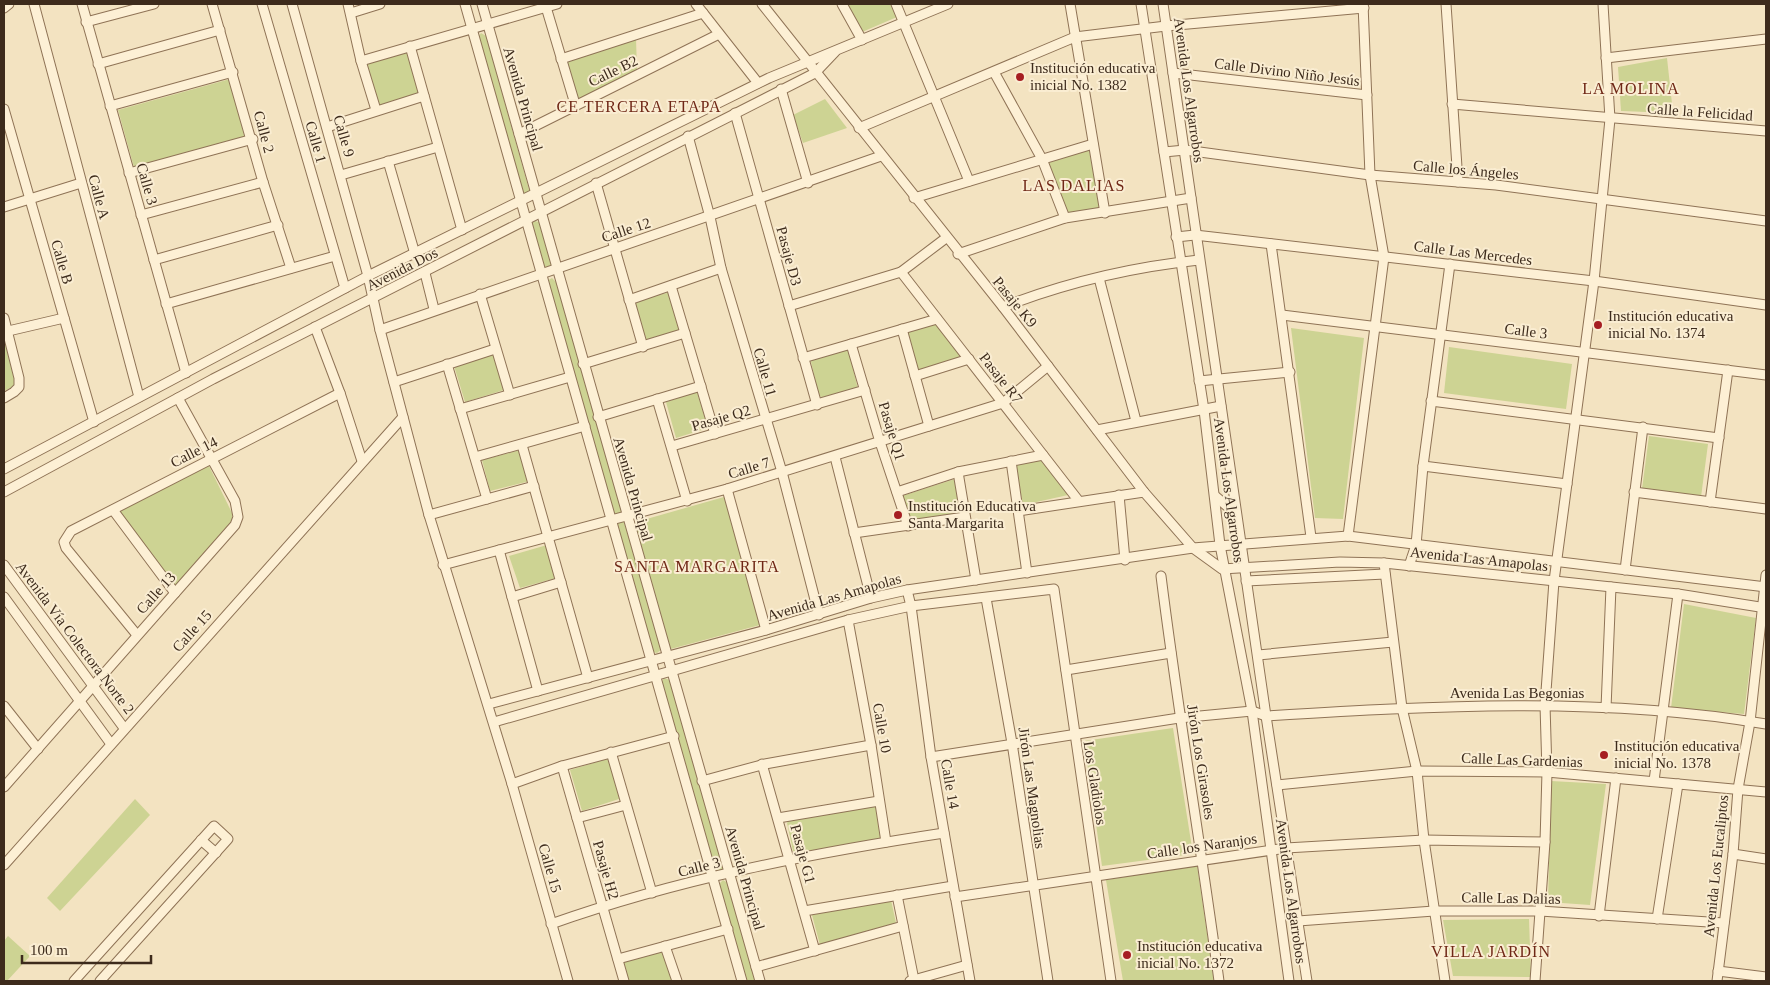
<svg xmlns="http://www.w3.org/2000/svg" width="1770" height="985" font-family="Georgia,serif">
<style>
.green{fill:#cdd393}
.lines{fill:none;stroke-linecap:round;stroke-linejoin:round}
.minor-casing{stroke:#8f7356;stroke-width:11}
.minor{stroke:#fdf0d5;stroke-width:9}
.poi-dot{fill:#a61e22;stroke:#faedd2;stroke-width:2}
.labels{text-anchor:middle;stroke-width:4;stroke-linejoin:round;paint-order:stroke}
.poi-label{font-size:15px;fill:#3d2b1c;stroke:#faedd2;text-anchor:start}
.street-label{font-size:15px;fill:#3d2b1c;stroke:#faedd2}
.neighbourhood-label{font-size:16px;letter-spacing:1px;fill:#6f2716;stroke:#faedd2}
</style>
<rect width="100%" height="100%" fill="#f3e3c1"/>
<g class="green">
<polygon points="847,4 890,4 897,17 862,32"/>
<polygon points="481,33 486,36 530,193 522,193 478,37"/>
<polygon points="636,38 637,71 576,102 564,60"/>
<polygon points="408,49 421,95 377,108 364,63"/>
<polygon points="1667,58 1673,113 1621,111 1618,67"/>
<polygon points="230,79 245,139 135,171 118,110"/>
<polygon points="825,99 847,128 803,143 793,115"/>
<polygon points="1089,150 1100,208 1067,214 1048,163"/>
<polygon points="535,221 539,222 551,264 550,268 543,267 532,223"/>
<polygon points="552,278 556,282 622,510 619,515 614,513 547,281"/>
<polygon points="671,292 682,330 644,340 635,301"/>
<polygon points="936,322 962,356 961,358 918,371 907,333 909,330"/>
<polygon points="1291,328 1364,338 1343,519 1315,518"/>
<polygon points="4,337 18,381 16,385 4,391"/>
<polygon points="1449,347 1572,364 1566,409 1444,393"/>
<polygon points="848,348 858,389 822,397 819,396 811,362 813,358"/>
<polygon points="493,353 504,390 465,402 454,366"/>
<polygon points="697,392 708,428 676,438 666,402"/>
<polygon points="1649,436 1708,444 1701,497 1642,489"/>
<polygon points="520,450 530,481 490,491 482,460"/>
<polygon points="1043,459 1068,495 1023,505 1015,464"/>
<polygon points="204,464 209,466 232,513 232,521 176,586 172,584 120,513 122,507"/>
<polygon points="955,479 961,515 911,522 902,496"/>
<polygon points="724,497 760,625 667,650 629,524"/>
<polygon points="618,522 624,522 662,649 657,653 653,652 616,526"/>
<polygon points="547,545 556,578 520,588 509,556"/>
<polygon points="1684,604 1756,618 1744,714 1671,708"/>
<polygon points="664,678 670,680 724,868 722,872 715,870 661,683"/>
<polygon points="1173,728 1193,854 1102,866 1084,741"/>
<polygon points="610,758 622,798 582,811 570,770"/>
<polygon points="1551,781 1606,784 1590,905 1548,902"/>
<polygon points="135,799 150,815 60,911 47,898"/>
<polygon points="878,806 882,839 795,853 793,851 787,823 789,820"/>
<polygon points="1197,865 1214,981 1123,981 1106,880"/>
<polygon points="723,880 728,883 755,981 745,981 719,884"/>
<polygon points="891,900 896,923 820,945 812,915"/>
<polygon points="1529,919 1531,977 1453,976 1443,920"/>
<polygon points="8,936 30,956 7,981 4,981 4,941"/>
<polygon points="663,950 673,981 629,981 622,960"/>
</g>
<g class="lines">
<g class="minor-casing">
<g id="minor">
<polyline points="34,4 139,397"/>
<polyline points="82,4 186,373"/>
<polyline points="212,4 263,182 291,268"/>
<polyline points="262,4 345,288"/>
<polyline points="292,4 368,276 380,330 429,515 512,784 568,981"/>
<polyline points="348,4 361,61 376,110"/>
<polyline points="465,4 742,981"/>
<polyline points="482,4 760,981"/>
<polyline points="696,4 758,83"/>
<polyline points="762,4 1003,307 1144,492 1193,548 1222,569 1340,562 1384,563 1678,594 1766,608"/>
<polyline points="842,4 862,40"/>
<polyline points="896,4 969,181"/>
<polyline points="1070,4 1105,213"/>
<polyline points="1141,4 1204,410 1220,545 1252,711 1289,981"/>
<polyline points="1163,4 1266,716 1307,981"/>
<polyline points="1446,4 1458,182"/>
<polyline points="546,7 575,104"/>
<polyline points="4,8 9,4"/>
<polyline points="351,13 380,4"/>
<polyline points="86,22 154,4"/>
<polyline points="410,46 462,230"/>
<polyline points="1606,58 1766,39"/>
<polyline points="561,59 703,13"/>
<polyline points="361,61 557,4"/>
<polyline points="98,64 220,30"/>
<polyline points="994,72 1042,159 1065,218"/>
<polyline points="1173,73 1367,95"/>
<polyline points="781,89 808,183"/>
<polyline points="1452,104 1766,131"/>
<polyline points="110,106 233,72"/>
<polyline points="4,109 94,422"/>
<polyline points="735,113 817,405"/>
<polyline points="327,127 424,96"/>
<polyline points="859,128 1075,37 1166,26 1364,8"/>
<polyline points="519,134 719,34"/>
<polyline points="688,136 710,217 721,268 782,472 819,615"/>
<polyline points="1164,152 1185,150 1370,175 1496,185 1766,221"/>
<polyline points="388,161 415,254"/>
<polyline points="129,173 253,139"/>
<polyline points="341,175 438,147"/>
<polyline points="596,183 643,347"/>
<polyline points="914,198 1093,144"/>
<polyline points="4,207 81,183"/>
<polyline points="141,215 263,182"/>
<polyline points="1176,237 1195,235 1594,281 1766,305"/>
<polyline points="1271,244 1311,537"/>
<polyline points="958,254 1065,218 1191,198"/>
<polyline points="154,260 278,225"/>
<polyline points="901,272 1078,500"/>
<polyline points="425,273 434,309"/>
<polyline points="1099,278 1136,421"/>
<polyline points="671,286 715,434"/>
<polyline points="480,294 510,395"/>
<polyline points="629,300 721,268"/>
<polyline points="166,304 335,256"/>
<polyline points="789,306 901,272 946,238"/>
<path d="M 1003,307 C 1065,283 1133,267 1199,260"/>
<polyline points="1282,315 1766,375"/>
<polyline points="4,318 19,378 19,387 14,392 4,398"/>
<polyline points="315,327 340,393 362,461"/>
<polyline points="902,329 929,426"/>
<polyline points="380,330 881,156"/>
<polyline points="4,332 64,318"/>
<polyline points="851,344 880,442 908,526"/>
<polyline points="803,358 937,319"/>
<polyline points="447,364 487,499"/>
<polyline points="583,364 685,333"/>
<polyline points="915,376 969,359"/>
<polyline points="1199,381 1290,372"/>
<polyline points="394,382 495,349"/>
<polyline points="657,399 687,501"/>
<polyline points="1431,401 1719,438"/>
<polyline points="460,409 570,377"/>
<polyline points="598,417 701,386"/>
<polyline points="1097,430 1221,406"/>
<polyline points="522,445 588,678"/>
<polyline points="672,446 865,390"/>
<polyline points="475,457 585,426"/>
<polyline points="835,457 871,598"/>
<polyline points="1011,461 1027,573"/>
<polyline points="1423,466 1567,484"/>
<polyline points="4,469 368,276 769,78 948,4"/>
<polyline points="958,472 976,580"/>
<polyline points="727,489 766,630"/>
<polyline points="4,492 213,379 815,73 835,52"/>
<polyline points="897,492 958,472 1043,455"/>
<polyline points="1634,492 1766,509"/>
<polyline points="1119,495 1125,560"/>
<polyline points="1215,496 1228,507 1235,506"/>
<polyline points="1710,502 1728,370"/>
<polyline points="113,510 175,593"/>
<polyline points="1018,511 1144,492"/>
<polyline points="429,515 534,486"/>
<polyline points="854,533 965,517"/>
<polyline points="1348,536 1384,257 1370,175 1363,4"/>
<polyline points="499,550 538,691"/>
<polyline points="1384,563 1402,708 1417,771 1424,840 1445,981"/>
<polyline points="4,565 124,728"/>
<polyline points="443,565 727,489 1003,403 1048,366"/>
<polyline points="1409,566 1416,545 1423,466 1450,264"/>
<polyline points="1625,570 1643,427"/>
<path d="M 1161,576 C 1178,712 1201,846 1219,981"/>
<polyline points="1246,581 1385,574"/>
<polyline points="907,590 911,606 931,757 970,981"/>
<polyline points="4,597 111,744"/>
<polyline points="512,597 561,582"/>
<polyline points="986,598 1012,743 1048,981"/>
<polyline points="848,620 871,745 886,842"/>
<polyline points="137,635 66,548 64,542 71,531 340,393"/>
<polyline points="1258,655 1393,642"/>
<polyline points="1066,670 1171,653"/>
<polyline points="489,704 766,630 871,598 907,590 1193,548 1348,536 1766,587"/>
<polyline points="4,706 38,749"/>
<polyline points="1606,708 1611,587"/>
<polyline points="494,722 848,620 911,606 1054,589 1111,981"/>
<polyline points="611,752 652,893"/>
<path d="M 931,757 L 1179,718 L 1252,711 L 1266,716 C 1433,706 1601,696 1766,724"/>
<polyline points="762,764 815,951"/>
<polyline points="562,766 624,981"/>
<polyline points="702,781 765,764 871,745"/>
<polyline points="1654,781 1678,594"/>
<polyline points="512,784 562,766 674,736"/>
<polyline points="1277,785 1417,771 1547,772 1766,792"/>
<polyline points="4,787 235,525 238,517 235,501 178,398"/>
<polyline points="577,818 626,805"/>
<polyline points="778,818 879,801"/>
<polyline points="201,840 216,853"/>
<polyline points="1733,854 1766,859"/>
<polyline points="4,865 403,417"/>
<polyline points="897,895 914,980"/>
<polyline points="955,897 1286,848 1424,840 1545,842"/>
<polyline points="804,911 953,886"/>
<polyline points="1599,916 1616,778"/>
<polyline points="1657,919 1678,784"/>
<polyline points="1298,921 1434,911 1540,911 1724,923"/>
<path d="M 551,924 C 678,879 812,853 944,833"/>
<polyline points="665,946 677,981"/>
<polyline points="618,959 728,929"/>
<polyline points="756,967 903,926"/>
<polyline points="1718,971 1766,977"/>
<polyline points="74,981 214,826 228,839 100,981"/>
<polyline points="910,981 967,965"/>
<polyline points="1535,981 1545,842 1547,772 1545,705 1554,581 1594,281 1610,119 1603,4"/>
<polyline points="1717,981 1733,854 1738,789 1750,722 1766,575"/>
</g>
</g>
<use href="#minor" class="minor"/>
</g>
<g class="poi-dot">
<circle cx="1020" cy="77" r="5"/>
<circle cx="1598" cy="325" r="5"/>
<circle cx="898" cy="515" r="5"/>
<circle cx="1604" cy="755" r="5"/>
<circle cx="1127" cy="955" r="5"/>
</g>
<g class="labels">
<g class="poi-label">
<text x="1030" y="73">Institución educativa<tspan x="1030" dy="17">inicial No. 1382</tspan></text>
<text x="1608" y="321">Institución educativa<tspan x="1608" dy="17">inicial No. 1374</tspan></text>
<text x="908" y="511">Institución Educativa<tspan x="908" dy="17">Santa Margarita</tspan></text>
<text x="1614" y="751">Institución educativa<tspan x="1614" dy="17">inicial No. 1378</tspan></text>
<text x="1137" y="951">Institución educativa<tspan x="1137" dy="17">inicial No. 1372</tspan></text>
</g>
<g class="street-label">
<text transform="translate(613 71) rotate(-26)" y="5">Calle B2</text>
<text transform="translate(1287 72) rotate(7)" y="5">Calle Divino Niño Jesús</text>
<text transform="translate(1189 90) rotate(82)" y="5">Avenida Los Algarrobos</text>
<text transform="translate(523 99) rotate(74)" y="5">Avenida Principal</text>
<text transform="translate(1700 112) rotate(4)" y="5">Calle la Felicidad</text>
<text transform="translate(264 132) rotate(75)" y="5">Calle 2</text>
<text transform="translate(344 136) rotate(74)" y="5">Calle 9</text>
<text transform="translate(316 142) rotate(74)" y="5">Calle 1</text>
<text transform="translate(1466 170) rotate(5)" y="5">Calle los Ángeles</text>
<text transform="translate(147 184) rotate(74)" y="5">Calle 3</text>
<text transform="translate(99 197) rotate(75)" y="5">Calle A</text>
<text transform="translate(626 230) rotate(-18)" y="5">Calle 12</text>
<text transform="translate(1473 253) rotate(7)" y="5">Calle Las Mercedes</text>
<text transform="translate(789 256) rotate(75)" y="5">Pasaje D3</text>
<text transform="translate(62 262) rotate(74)" y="5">Calle B</text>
<text transform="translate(402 269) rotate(-27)" y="5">Avenida Dos</text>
<text transform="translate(1015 302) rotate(51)" y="5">Pasaje K9</text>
<text transform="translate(1526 331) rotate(7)" y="5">Calle 3</text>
<text transform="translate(765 372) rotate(74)" y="5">Calle 11</text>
<text transform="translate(1001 378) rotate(52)" y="5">Pasaje R7</text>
<text transform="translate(721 418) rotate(-16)" y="5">Pasaje Q2</text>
<text transform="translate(892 431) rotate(73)" y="5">Pasaje Q1</text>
<text transform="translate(194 452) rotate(-27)" y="5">Calle 14</text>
<text transform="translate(749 468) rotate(-17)" y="5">Calle 7</text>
<text transform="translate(633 489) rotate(74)" y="5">Avenida Principal</text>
<text transform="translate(1229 490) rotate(82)" y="5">Avenida Los Algarrobos</text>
<text transform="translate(1479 559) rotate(6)" y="5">Avenida Las Amapolas</text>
<text transform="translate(156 593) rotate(-48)" y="5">Calle 13</text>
<text transform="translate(834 597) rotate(-16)" y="5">Avenida Las Amapolas</text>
<text transform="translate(192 631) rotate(-48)" y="5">Calle 15</text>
<text transform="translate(75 638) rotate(53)" y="5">Avenida Vía Colectora Norte 2</text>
<text x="1517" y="698">Avenida Las Begonias</text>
<text transform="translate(882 728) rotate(80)" y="5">Calle 10</text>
<text transform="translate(1522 760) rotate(2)" y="5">Calle Las Gardenias</text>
<text transform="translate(1201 762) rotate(81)" y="5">Jirón Los Girasoles</text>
<text transform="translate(1095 783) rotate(81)" y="5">Los Gladiolos</text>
<text transform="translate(950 784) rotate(80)" y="5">Calle 14</text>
<text transform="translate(1032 788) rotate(82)" y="5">Jirón Las Magnolias</text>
<text transform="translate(1202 846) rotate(-8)" y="5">Calle los Naranjos</text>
<text transform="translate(803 854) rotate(75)" y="5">Pasaje G1</text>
<text transform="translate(1716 866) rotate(-84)" y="5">Avenida Los Eucaliptos</text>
<text transform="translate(699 867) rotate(-14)" y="5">Calle 3</text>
<text transform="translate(550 868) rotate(74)" y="5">Calle 15</text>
<text transform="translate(606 870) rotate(74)" y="5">Pasaje H2</text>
<text transform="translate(745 878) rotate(74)" y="5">Avenida Principal</text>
<text transform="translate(1291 891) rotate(82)" y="5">Avenida Los Algarrobos</text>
<text transform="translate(1511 898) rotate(1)" y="5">Calle Las Dalias</text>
</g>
<g class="neighbourhood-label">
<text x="1631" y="94">LA MOLINA</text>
<text x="639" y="112">CE TERCERA ETAPA</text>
<text x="1074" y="191">LAS DALIAS</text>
<text x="697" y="572">SANTA MARGARITA</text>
<text x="1491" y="957">VILLA JARDÍN</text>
</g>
</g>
<rect width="1770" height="985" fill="none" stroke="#3d2b1c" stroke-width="10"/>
<path d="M22 955v8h129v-8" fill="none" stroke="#3d2b1c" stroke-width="2.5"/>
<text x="30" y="955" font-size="15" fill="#3d2b1c" stroke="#faedd2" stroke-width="4" paint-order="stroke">100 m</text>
</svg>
